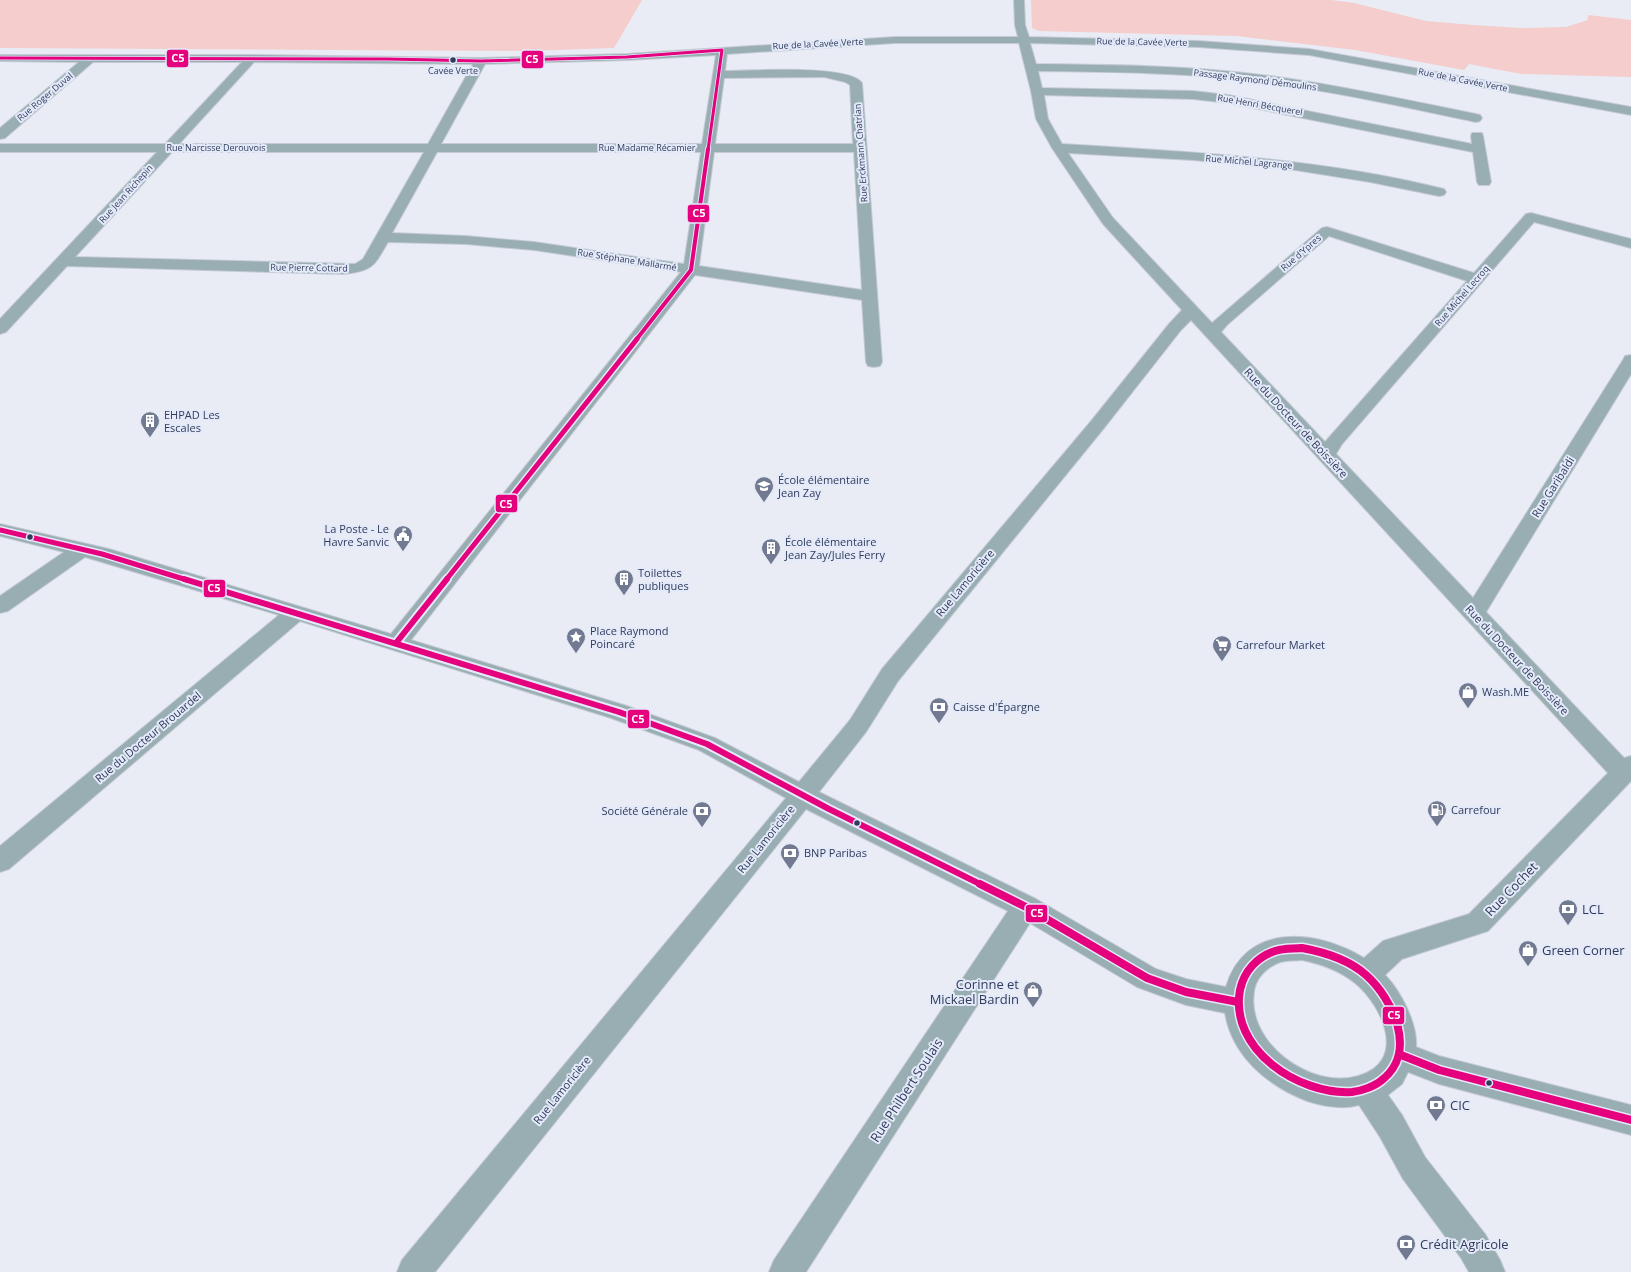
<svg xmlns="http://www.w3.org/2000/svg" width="1631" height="1272" font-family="'Open Sans',sans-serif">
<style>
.green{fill:#f4cdcc}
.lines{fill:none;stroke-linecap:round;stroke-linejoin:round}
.minor-casing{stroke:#c5cad5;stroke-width:2}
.minor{fill:#99aeb2;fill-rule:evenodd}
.bus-1-far4-casing{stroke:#e4eafa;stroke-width:4.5}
.bus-1-far3-casing{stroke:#e4eafa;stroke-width:6}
.bus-1-far2-casing{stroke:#e4eafa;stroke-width:8}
.bus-1-far1-casing{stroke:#e4eafa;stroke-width:10}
.bus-1-casing{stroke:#e4eafa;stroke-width:11}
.bus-1-far4{stroke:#e5007d;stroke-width:3}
.bus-1-far3{stroke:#e5007d;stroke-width:4}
.bus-1-far2{stroke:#e5007d;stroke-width:5}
.bus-1-far1{stroke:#e5007d;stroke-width:6}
.bus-1{stroke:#e5007d;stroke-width:8}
.bus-dot{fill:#303c5a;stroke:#e4eafa;stroke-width:1.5}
.labels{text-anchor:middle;stroke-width:4;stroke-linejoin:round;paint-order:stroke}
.far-street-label{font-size:9px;fill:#303c5a;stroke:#e4eafa}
.far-bus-label{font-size:9px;fill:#303c5a;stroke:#e4eafa}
.poi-label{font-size:11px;fill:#303c5a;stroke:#e4eafa;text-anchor:start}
.street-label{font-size:11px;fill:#303c5a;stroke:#e4eafa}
.near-street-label{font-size:13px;fill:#303c5a;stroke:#e4eafa}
.near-poi-label{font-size:13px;fill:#303c5a;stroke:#e4eafa;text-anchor:start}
.line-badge{stroke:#e4eafa;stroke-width:1.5}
.badge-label{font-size:11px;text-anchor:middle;font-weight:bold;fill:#fff}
</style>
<rect width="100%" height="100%" fill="#e9ecf5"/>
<g class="green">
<polygon points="0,0 642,0 614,48 526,51 0,48"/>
<polygon points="1031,0 1331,0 1354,3 1426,21 1473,25 1521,28 1566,27 1588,20 1588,15 1631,20 1631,77 1521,74 1469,64 1464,70 1355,50 1237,36 1039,31 1032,28"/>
</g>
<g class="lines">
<g class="minor-casing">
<path id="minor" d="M 1014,0 L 1024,0 L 1025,25 L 1029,37 L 1198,41 L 1309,49 L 1631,107 L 1631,115 L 1309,55 L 1198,47 L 1030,43 L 1036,64 C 1102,65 1169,65 1235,72 C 1316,80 1396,98 1476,114 L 1480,115 L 1482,118 L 1480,121 L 1476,122 C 1396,105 1316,87 1234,79 C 1169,72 1103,72 1038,71 L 1042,88 L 1193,91 L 1228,95 L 1472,144 L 1471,136 L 1472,133 L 1482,133 L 1483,136 L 1491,182 L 1489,185 L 1479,185 L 1477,182 L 1473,152 L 1228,103 L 1193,99 L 1044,95 L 1048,119 L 1062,144 C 1190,152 1319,158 1444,189 L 1446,192 L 1444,195 L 1439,196 L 1370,182 L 1295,170 L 1193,160 L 1068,153 L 1113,218 L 1212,323 L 1322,228 L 1327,227 L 1474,273 L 1526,214 L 1531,213 L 1631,239 L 1631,248 L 1534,222 L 1342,444 L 1336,454 L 1473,598 L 1623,360 L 1625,356 L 1631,355 L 1631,374 L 1486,612 L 1624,758 L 1631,756 L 1631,781 L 1488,931 L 1402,959 L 1385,975 C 1400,990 1418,1024 1416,1047 L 1439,1056 L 1631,1105 L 1631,1135 L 1439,1084 L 1408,1072 L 1402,1084 L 1388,1095 L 1402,1115 L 1425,1157 L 1485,1234 L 1500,1260 L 1505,1272 L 1469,1272 L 1461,1258 L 1403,1179 L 1380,1137 L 1359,1105 C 1342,1110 1323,1106 1307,1101 C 1268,1086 1232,1056 1225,1013 L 1186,1005 L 1137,987 L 1030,923 L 806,1272 L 769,1272 L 774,1260 L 1008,911 L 806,809 L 435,1272 L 397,1272 L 402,1260 L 786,798 L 699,750 L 611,718 L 300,621 L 9,869 L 0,872 L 0,846 L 279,615 L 85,557 L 8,611 L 0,613 L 0,596 L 64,552 L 0,536 L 0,524 L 109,549 L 391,634 L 681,272 L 534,250 L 466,244 L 388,242 C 374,266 373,271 344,274 L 67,266 L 6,332 L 0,334 L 0,319 L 157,152 L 0,152 L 0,144 L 165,144 L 242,62 L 93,62 L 5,138 L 0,139 L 0,128 L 79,62 L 0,61 L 0,55 L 252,55 L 481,58 L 627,54 L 895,37 L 1018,37 L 1015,25 ZM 895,43 L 1019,43 L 1031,91 L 1036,119 L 1052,148 L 1103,224 L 1182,310 L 1169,324 L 1092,420 L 882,669 L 850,720 L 799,782 L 715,738 L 627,706 L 411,640 L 695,275 L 862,300 L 866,362 L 868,366 L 874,367 L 880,366 L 882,362 L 862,83 C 849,64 749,71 725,71 L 727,54 ZM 716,55 L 702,144 L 441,144 L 485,64 L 627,60 ZM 254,62 L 473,64 L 428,144 L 179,144 ZM 824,77 L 845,82 L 850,85 L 853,144 L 715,144 L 724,78 ZM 172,152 L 424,152 L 363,259 L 355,264 L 75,257 ZM 437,152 L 701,152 L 684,264 L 534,242 L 466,236 L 392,233 ZM 714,152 L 854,152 L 862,290 L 699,266 ZM 1329,236 L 1467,281 L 1325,442 L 1221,332 L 1227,325 ZM 1191,320 L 1608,773 L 1469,914 L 1383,941 L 1364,958 C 1317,929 1245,922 1226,987 L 1186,979 L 1156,969 L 1036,899 L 819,792 L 866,732 L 898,681 L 1104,428 L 1181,330 ZM 1302,960 C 1321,964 1339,970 1355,983 C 1383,1006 1408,1062 1358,1076 C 1311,1090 1246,1043 1254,992 C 1255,979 1266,968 1278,963 C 1285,960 1294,961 1302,960 Z"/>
</g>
<use href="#minor" class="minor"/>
<g class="bus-1-far4-casing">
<polyline id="bus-1-far4" points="0,58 388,59 481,61 627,57 722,50 708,150"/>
</g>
<g class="bus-1-far3-casing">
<polyline id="bus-1-far3" points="636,340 691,270 708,149"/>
</g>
<g class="bus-1-far2-casing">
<g id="bus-1-far2">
<polyline points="0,530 102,554 187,580"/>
<polyline points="446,580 637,339"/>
</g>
</g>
<g class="bus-1-far1-casing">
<g id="bus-1-far1">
<polyline points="184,579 619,712 707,744 829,809 982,885"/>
<polyline points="396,643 447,579"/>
</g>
</g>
<g class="bus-1-casing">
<g id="bus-1">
<polyline points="980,884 1026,907 1147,978 1186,992 1238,1002"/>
<path d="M 1302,948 C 1324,952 1348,959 1366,975 C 1393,999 1418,1052 1382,1080 C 1375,1086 1362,1091 1352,1092 C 1298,1095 1229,1049 1240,990 C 1244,971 1257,957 1275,951 C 1284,948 1293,949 1302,948 Z"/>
<polyline points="1401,1055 1439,1070 1631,1120"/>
</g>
</g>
<use href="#bus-1-far4" class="bus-1-far4"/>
<use href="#bus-1-far3" class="bus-1-far3"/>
<use href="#bus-1-far2" class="bus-1-far2"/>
<use href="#bus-1-far1" class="bus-1-far1"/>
<use href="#bus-1" class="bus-1"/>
</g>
<defs>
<g id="building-pin" transform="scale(1)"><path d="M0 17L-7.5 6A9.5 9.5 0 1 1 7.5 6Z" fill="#717a90" stroke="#e4eafa"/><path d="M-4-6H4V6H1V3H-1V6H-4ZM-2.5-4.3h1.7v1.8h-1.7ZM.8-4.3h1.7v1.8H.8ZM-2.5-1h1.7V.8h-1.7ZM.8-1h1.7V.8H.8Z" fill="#fff"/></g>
<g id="school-pin" transform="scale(1)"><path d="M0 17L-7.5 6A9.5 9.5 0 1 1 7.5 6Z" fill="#717a90" stroke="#e4eafa"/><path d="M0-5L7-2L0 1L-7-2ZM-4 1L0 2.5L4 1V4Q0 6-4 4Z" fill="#fff"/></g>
<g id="civic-pin" transform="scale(1)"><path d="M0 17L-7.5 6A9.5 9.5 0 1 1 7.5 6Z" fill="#717a90" stroke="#e4eafa"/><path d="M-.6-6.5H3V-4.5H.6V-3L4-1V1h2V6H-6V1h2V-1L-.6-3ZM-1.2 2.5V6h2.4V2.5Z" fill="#fff"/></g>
<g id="sight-pin" transform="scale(1)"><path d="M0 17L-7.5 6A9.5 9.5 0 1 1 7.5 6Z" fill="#717a90" stroke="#e4eafa"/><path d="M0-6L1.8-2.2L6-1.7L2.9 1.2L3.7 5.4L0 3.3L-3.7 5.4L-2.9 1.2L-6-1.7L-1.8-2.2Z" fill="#fff"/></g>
<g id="supermarket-pin" transform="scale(1)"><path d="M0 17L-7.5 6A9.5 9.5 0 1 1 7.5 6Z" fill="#717a90" stroke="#e4eafa"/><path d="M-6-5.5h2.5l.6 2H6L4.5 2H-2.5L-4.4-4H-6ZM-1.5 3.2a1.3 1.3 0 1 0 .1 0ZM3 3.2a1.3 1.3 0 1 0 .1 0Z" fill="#fff"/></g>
<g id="shop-pin" transform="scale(1)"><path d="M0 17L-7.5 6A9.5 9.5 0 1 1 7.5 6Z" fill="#717a90" stroke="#e4eafa"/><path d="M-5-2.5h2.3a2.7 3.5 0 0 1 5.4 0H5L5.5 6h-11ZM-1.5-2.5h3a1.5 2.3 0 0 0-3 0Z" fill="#fff"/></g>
<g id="bank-pin" transform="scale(1)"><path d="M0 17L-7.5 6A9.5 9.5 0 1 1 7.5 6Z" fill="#717a90" stroke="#e4eafa"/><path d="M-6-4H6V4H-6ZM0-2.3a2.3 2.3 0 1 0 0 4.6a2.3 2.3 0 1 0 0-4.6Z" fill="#fff"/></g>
<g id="fuel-pin" transform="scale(1)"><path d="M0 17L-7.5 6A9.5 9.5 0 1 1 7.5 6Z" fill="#717a90" stroke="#e4eafa"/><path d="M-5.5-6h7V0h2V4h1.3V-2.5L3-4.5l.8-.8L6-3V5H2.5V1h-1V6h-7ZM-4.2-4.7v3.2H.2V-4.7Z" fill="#fff"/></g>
</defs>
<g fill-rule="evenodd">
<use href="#building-pin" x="150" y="421"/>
<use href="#school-pin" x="764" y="486"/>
<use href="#civic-pin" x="403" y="535"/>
<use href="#building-pin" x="771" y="548"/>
<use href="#building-pin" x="624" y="579"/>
<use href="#sight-pin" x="576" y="637"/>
<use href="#supermarket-pin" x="1222" y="645"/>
<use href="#shop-pin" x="1468" y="692"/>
<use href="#bank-pin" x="939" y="707"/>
<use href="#fuel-pin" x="1437" y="810"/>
<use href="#bank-pin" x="702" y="811"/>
<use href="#bank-pin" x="790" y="853"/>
<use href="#bank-pin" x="1568" y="909"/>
<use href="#shop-pin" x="1528" y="950"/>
<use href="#shop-pin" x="1033" y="991"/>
<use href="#bank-pin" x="1436" y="1105"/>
<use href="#bank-pin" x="1406" y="1244"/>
</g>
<g class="bus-dot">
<circle cx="453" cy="60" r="3.5"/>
<circle cx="30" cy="537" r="3.5"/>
<circle cx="857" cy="823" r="3.5"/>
<circle cx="1489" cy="1083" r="3.5"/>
</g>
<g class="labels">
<g class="far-street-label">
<text transform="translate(1142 42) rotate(1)" y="3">Rue de la Cavée Verte</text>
<text transform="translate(818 44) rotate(-3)" y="3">Rue de la Cavée Verte</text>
<text transform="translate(1255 80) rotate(7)" y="3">Passage Raymond Démoulins</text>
<text transform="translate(1463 80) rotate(11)" y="3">Rue de la Cavée Verte</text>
<text transform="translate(45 97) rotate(-40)" y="3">Rue Roger Duval</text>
<text transform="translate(1260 105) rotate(10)" y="3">Rue Henri Bécquerel</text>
<text x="216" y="151">Rue Narcisse Derouvois</text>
<text x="647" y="151">Rue Madame Récamier</text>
<text transform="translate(861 153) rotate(-94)" y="3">Rue Erckmann Chatrian</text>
<text transform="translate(1249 162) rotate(5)" y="3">Rue Michel Lagrange</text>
<text transform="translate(126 194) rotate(-48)" y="3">Rue Jean Richepin</text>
<text transform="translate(1301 253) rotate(-41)" y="3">Rue d'Ypres</text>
<text transform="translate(627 260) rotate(9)" y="3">Rue Stéphane Mallarmé</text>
<text transform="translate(309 268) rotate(1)" y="3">Rue Pierre Cottard</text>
<text transform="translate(1462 296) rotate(-49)" y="3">Rue Michel Lecroq</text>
</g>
<g class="far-bus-label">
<text x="453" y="74">Cavée Verte</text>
</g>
<g class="poi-label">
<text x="164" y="419">EHPAD Les<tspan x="164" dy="13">Escales</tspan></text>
<text x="778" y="484">École élémentaire<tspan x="778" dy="13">Jean Zay</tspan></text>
<text x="389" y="533" text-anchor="end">La Poste - Le<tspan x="389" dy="13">Havre Sanvic</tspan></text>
<text x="785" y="546">École élémentaire<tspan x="785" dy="13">Jean Zay/Jules Ferry</tspan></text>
<text x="638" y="577">Toilettes<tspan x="638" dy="13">publiques</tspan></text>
<text x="590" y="635">Place Raymond<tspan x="590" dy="13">Poincaré</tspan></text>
<text x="1236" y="649">Carrefour Market</text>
<text x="1482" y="696">Wash.ME</text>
<text x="953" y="711">Caisse d'Épargne</text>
<text x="1451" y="814">Carrefour</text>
<text x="688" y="815" text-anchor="end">Société Générale</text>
<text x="804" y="857">BNP Paribas</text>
</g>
<g class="street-label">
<text transform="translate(1296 423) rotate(47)" y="4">Rue du Docteur de Boissière</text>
<text transform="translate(1553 487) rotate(-58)" y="4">Rue Garibaldi</text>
<text transform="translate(965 583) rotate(-50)" y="4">Rue Lamoricière</text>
<text transform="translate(1517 660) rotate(47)" y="4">Rue du Docteur de Boissière</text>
<text transform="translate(148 737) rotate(-40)" y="4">Rue du Docteur Brouardel</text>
<text transform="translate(766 839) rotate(-51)" y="4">Rue Lamoricière</text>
<text transform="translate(562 1090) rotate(-51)" y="4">Rue Lamoricière</text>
</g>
<g class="near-street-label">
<text transform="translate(1511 889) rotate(-46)" y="5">Rue Cochet</text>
<text transform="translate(906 1090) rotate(-57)" y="5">Rue Philbert Soulais</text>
</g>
<g class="near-poi-label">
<text x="1582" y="914">LCL</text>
<text x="1542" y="955">Green Corner</text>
<text x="1019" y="989" text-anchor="end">Corinne et<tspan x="1019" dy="15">Mickael Bardin</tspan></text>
<text x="1450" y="1110">CIC</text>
<text x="1420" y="1249">Crédit Agricole</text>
</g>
</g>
<g class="line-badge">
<rect x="166" y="49" width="23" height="19" rx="4" fill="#e5007d"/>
<rect x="521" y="50" width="23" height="19" rx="4" fill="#e5007d"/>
<rect x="687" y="204" width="23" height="19" rx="4" fill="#e5007d"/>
<rect x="495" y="494" width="23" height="19" rx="4" fill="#e5007d"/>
<rect x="203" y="579" width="23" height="19" rx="4" fill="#e5007d"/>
<rect x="627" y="709" width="23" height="20" rx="4" fill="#e5007d"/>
<rect x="1025" y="904" width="23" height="19" rx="4" fill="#e5007d"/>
<rect x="1382" y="1006" width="23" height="19" rx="4" fill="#e5007d"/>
</g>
<g class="badge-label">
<text x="178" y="62">C5</text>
<text x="532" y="63">C5</text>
<text x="699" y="217">C5</text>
<text x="506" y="508">C5</text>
<text x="214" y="592">C5</text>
<text x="638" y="723">C5</text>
<text x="1037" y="917">C5</text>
<text x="1394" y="1019">C5</text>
</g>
</svg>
